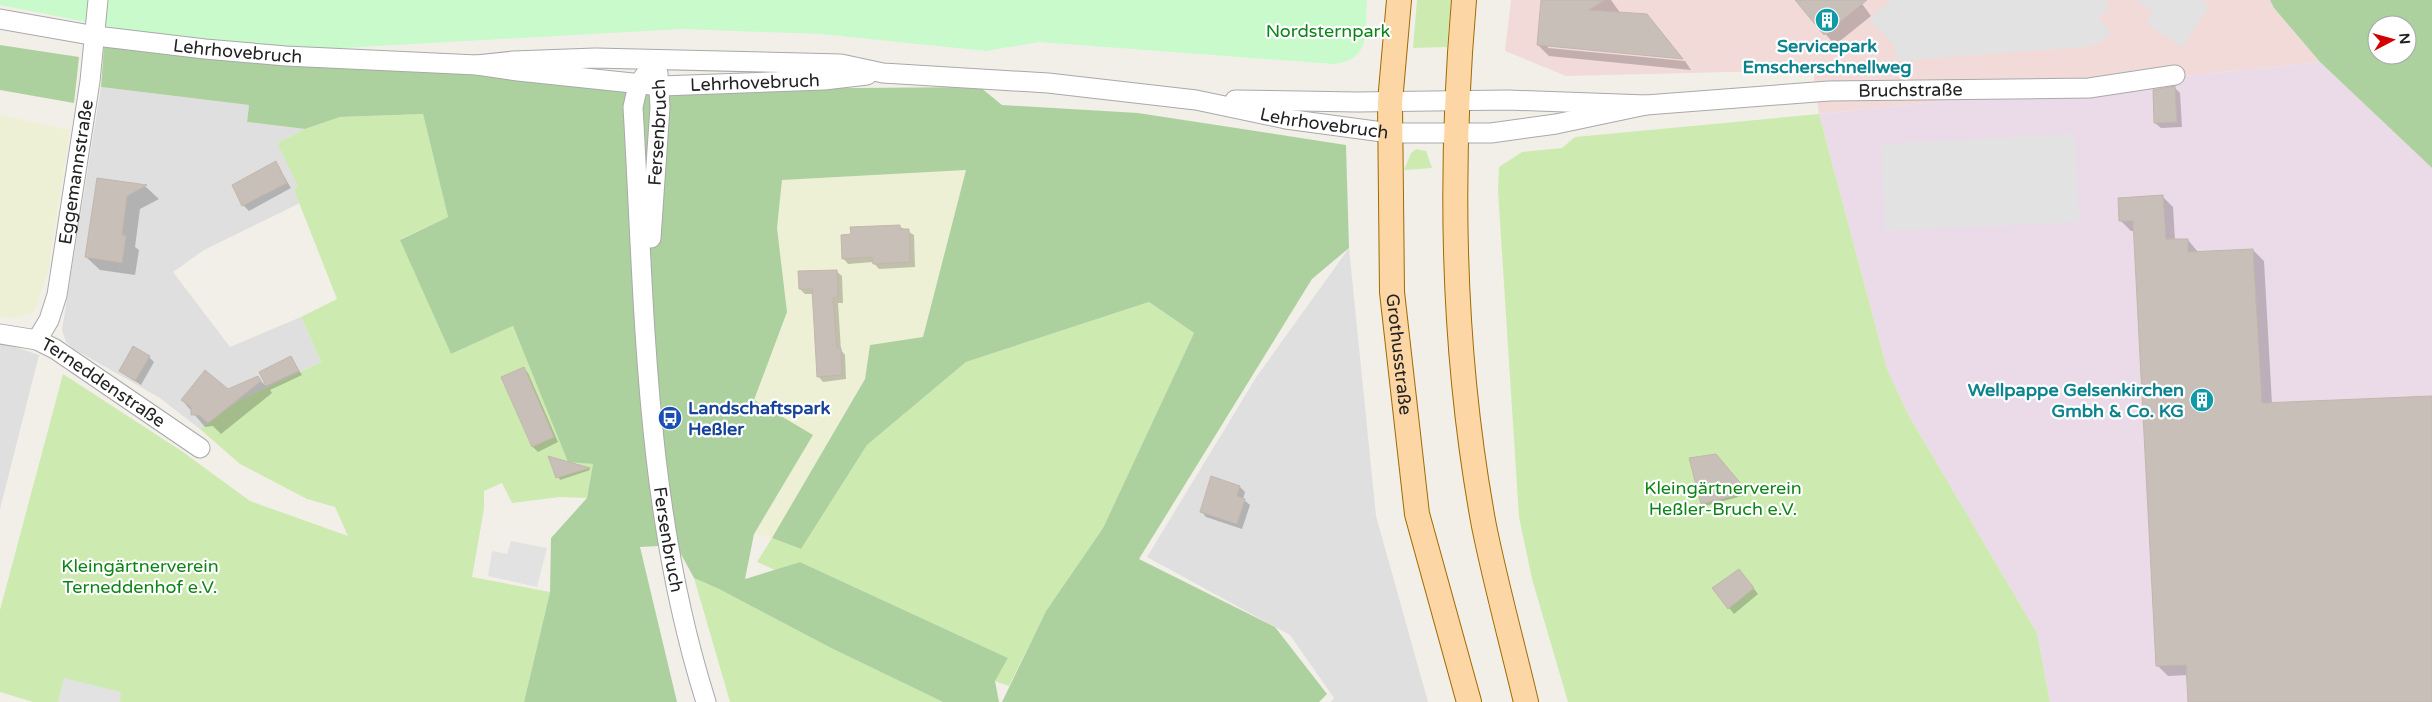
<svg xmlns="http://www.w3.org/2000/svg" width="2432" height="702" font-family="'Varela Round',sans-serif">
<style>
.residential{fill:#e0dfdf}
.commercial{fill:#f2dad9}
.industrial{fill:#ebdbe8}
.farmland{fill:#eef0d5}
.grass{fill:#cdebb0}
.forest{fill:#add19e;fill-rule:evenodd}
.park{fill:#c8facc}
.parking{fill:#e2e2e2}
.shadow{fill:#0003}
.building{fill:#c7bfb8;stroke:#c4b6ab}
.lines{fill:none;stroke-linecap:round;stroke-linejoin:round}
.minor-casing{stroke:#a9a9a9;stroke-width:21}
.major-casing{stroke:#a06b00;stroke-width:26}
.minor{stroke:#fff;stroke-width:19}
.major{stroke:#fcd6a4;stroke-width:24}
.labels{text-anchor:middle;stroke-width:4.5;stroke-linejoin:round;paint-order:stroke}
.park-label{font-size:18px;fill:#0c8416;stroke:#fff}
.culture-label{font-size:18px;font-weight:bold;fill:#0d838f;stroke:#fff}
.street-label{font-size:18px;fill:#222;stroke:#fff}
.transit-label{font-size:18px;font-weight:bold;fill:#164399;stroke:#fff;text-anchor:start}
</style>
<rect width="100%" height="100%" fill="#f2efe9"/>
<g class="residential">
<polygon points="101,87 249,105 247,122 305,129 277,143 299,186 294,190 300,203 204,250 173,272 230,347 301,317 321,362 238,401 200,429 160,398 74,349 66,342 62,330"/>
<polygon points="1349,248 1376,516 1428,702 1331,702 1334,698 1290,635 1147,557 1257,376"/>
<polygon points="0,345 15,347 39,355 0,509"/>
</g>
<polygon class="commercial" points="1511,0 2270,0 2274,8 2320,62 1819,114 1813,70 1566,76 1505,51"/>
<polygon class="industrial" points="2320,62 2432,168 2432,702 2050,702 2037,633 1909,416 1887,369 1819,114"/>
<g class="farmland">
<polygon points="0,115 70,130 48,271 34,312 13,318 0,317"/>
<polygon points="966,170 923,337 870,345 865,378 772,538 754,534 813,435 754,400 787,312 777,228 782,180"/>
</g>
<g class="grass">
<polygon points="1417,0 1451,0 1447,47 1413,48"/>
<polygon points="423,114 448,217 401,239 451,354 513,326 568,461 593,464 587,498 560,497 512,503 502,483 484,491 484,509 472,577 550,592 524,702 33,702 0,692 0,610 63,374 183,452 250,501 348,536 335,507 307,499 240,464 200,429 238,401 321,362 301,317 337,299 294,190 298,186 277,143 305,129 340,117"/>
<polygon points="1819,114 1887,369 1909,416 2037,633 2050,702 1568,702 1532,579 1519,517 1498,191 1499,167 1522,152 1562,148 1575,137"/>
<polygon points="1416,149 1426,151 1432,168 1404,170 1411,153"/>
<polygon points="1149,302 1194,333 1103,528 1046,611 1009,686 995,681 1008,658 800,562 775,570 757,562 772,538 801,549 867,445 966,362"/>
<polygon points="694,578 719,589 831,648 943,702 730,702"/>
</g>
<g class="forest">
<path d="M 2270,0 L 2432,0 L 2432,168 L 2320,62 L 2274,8 ZM 2377,25 L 2407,25 L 2407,55 L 2377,55 Z"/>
<polygon points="0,45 79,57 74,103 0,90"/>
<polygon points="104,47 288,66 480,74 589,88 624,90 980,87 1002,105 1138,113 1346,145 1349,248 1312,279 1139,559 1275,627 1327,694 1319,702 1002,702 1046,611 1103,528 1194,333 1149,302 966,362 867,445 801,549 772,538 865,379 870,345 923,337 966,170 782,180 777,228 787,312 754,400 813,435 754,534 745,579 800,562 1008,658 995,681 999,702 943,702 831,648 719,589 694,578 676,545 640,547 677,702 524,702 550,592 551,538 587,498 593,464 568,462 513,326 451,354 400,240 448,217 423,114 340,117 305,129 247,122 249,105 101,87"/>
</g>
<path class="park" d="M 0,0 L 1367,0 C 1364,31 1373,59 1334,64 L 1039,42 L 986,51 L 821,34 L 681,29 L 290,51 L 142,33 L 0,5 Z"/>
<g class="parking">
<polygon points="1892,0 2103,0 2110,5 2099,19 2111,33 2099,44 2085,47 1896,61 1895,47 1869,19"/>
<polygon points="2136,0 2204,0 2208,8 2182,47 2146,23 2153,13"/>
<polygon points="2075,134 2079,222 1885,231 1881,144"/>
<polygon points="511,541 547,548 537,587 488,576 492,551 507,554"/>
<polygon points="64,678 121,692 120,702 58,702"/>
</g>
<g class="shadow">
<polygon points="1542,0 1611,0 1621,14 1646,15 1682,58 1548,45 1548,48 1685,61 1691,70 1549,56 1538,45"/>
<polygon points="1796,0 1861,0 1860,1 1871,16 1835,45"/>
<polygon points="2175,88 2180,93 2182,127 2161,128 2155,123"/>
<polygon points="276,163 291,188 249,211 243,205"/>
<polygon points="98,179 146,187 159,199 140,209 135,247 139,250 135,275 100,270 86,257"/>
<polygon points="2162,196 2173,207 2175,240 2188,240 2198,252 2253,250 2264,261 2272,404 2432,398 2432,702 2189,702 2188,675 2168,676 2157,665 2135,231 2131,231 2120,220"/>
<polygon points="899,226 914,235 915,267 879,269 873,262 848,264 843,258 852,235"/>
<polygon points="836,271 842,276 843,303 838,303 841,350 845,355 846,379 823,382 818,376 813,294 805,294 800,289"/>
<polygon points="149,357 154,362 141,385 120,371"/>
<polygon points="291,358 302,375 270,390 272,393 221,434 213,426 205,427 182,400 228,391 257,377 267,387 261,372"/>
<polygon points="523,368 528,373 558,442 538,452 533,447"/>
<polygon points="550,458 589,469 590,470 560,480"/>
<polygon points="1718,458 1749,494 1705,506 1690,459"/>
<polygon points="1240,487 1245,492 1243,499 1250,505 1242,529 1206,517 1201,511"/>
<polygon points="1744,576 1758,594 1734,614 1714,589"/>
</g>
<g class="building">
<polygon points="1541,0 1605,0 1589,10 1647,14 1683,59 1537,45"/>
<polygon points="1795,0 1867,0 1824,35"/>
<polygon points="2175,86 2177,122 2154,123 2153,90"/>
<polygon points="276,161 287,183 242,206 232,185"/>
<polygon points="97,178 147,185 127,196 122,235 126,236 122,263 85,257"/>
<polygon points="2163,195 2166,239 2188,239 2188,252 2253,249 2262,403 2432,396 2432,702 2188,702 2186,665 2156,666 2133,221 2119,221 2118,198"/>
<polygon points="900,225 900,229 909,229 910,262 873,264 872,257 842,259 841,235 851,234 850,227"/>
<polygon points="837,270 838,298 833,298 837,348 841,348 842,375 817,377 812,289 799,289 798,271"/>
<polygon points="133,346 150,356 135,381 119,371"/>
<polygon points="291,356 299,371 266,386 259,372"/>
<polygon points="524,367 554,437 532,447 501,377"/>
<polygon points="205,370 228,389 258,376 261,381 208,423 199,415 191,415 191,407 181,400"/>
<polygon points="1716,454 1748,492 1701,504 1689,458"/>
<polygon points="548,456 590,468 556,478"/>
<polygon points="1211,476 1240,486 1237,496 1245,499 1237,524 1200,512"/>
<polygon points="1739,569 1754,588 1728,609 1712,588"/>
</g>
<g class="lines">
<g class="minor-casing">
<g id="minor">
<path id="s1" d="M 0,19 L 96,36 L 205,49 L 286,56 L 477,65 L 518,71 L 661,86 L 824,80 L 867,75"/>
<path id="s2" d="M 477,65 L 514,61 L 595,58 L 841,64 L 883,73 L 1048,83 L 1196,100 L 1286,119 L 1390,133 L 1491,133 L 1556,124 L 1646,105"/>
<path id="s3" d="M 645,75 L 638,85 L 633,107 C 645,309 644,506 706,702"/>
<path id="s4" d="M 1235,100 L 1357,102 L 1508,100 L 1646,105 L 1829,91 L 2089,88 L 2175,75"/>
<path id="s5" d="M 651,238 L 660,107 L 658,73"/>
<path id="s6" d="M 0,334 L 37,340 L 55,349 L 200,448"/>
<path id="s7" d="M 37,340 L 49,320 L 57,295 L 90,81 L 98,0"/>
</g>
</g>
<g class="major-casing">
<g id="major">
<path id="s8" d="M 1399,0 L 1390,102 L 1392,292 L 1417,514 L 1469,702"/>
<path d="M 1464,0 C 1449,174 1452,353 1484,526 C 1496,585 1512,643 1526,702"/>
</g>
</g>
<use href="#minor" class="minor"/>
<use href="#major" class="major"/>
</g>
<defs>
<g id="building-disc" transform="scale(1.25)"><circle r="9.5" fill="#0f9aa8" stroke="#fff"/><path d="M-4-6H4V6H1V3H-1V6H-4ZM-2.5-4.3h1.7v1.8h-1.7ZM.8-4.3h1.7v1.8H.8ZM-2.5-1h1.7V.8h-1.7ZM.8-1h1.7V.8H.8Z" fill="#fff"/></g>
<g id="bus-disc" transform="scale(1.25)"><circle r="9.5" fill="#1a4fb4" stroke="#fff"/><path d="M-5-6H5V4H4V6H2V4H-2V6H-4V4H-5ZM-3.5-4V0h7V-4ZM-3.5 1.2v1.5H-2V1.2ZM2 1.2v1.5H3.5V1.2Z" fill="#fff"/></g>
</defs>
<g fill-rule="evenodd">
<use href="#building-disc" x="1827" y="20"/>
<use href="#building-disc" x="2202" y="400"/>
<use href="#bus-disc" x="670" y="418"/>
</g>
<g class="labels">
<g class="park-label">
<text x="1328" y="37">Nordsternpark</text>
<text x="1723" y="494">Kleingärtnerverein<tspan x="1723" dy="21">Heßler-Bruch e.V.</tspan></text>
<text x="140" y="572">Kleingärtnerverein<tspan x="140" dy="21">Terneddenhof e.V.</tspan></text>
</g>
<g class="culture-label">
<text x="1827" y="52">Servicepark<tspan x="1827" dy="21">Emscherschnellweg</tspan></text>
<text x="2184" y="396" text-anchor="end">Wellpappe Gelsenkirchen<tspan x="2184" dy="21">Gmbh &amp; Co. KG</tspan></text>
</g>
<g class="street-label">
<text dy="6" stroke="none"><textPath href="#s1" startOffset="240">Lehrhovebruch</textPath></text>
<text dy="6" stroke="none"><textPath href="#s1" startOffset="759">Lehrhovebruch</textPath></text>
<text dy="6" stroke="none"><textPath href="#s4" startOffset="676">Bruchstraße</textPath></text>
<text dy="6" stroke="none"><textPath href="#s2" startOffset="852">Lehrhovebruch</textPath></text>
<text dy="6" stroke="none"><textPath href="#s5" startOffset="106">Fersenbruch</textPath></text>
<text dy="6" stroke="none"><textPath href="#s7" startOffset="174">Eggemannstraße</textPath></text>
<text dy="6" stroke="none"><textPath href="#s8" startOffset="355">Grothusstraße</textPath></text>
<text dy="6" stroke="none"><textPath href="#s6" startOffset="116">Terneddenstraße</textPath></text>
<text dy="6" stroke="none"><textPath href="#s3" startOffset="469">Fersenbruch</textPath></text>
</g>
<g class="transit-label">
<text x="688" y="414">Landschaftspark<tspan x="688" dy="21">Heßler</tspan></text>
</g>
</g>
<g transform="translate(2392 40) rotate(84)"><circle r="24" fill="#ffffff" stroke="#a7a7a7"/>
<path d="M0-4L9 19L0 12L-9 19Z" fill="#d40000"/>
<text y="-8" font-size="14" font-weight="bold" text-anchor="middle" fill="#222222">N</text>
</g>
</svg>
